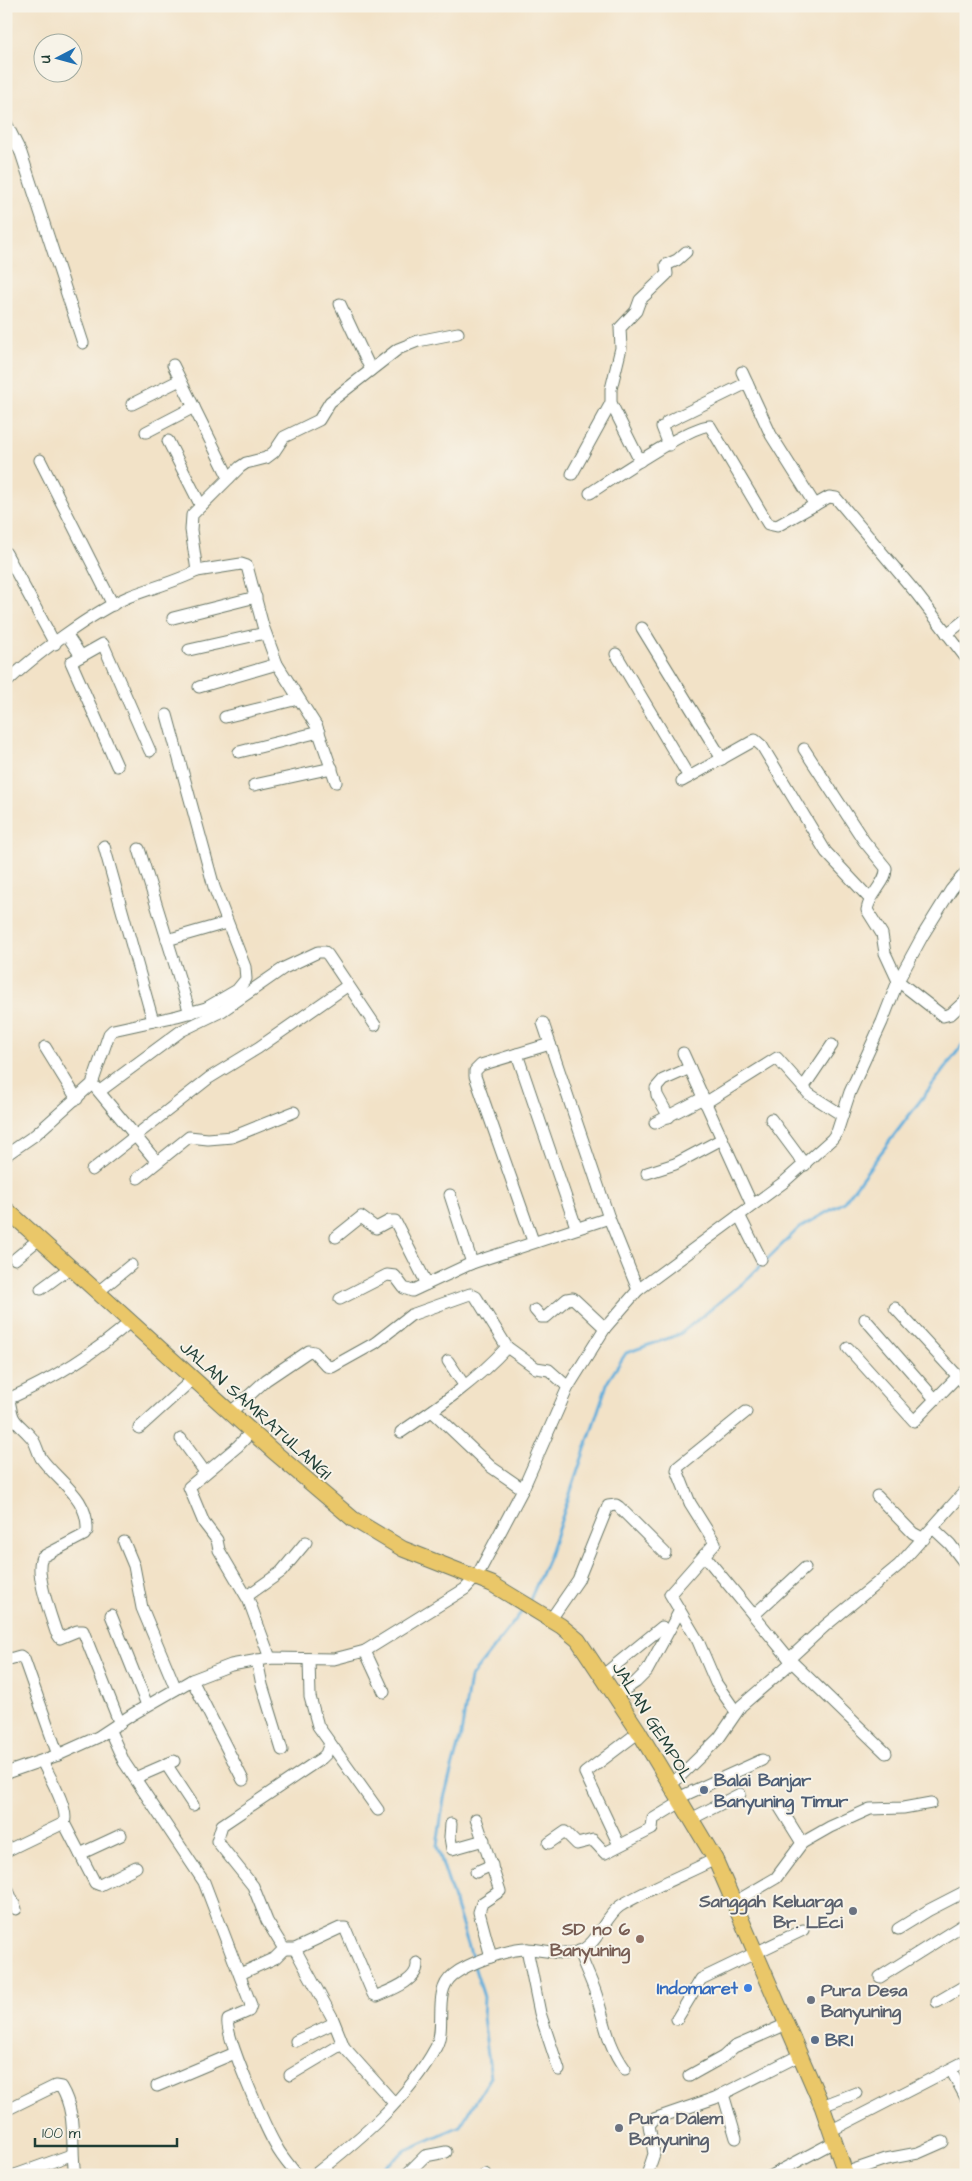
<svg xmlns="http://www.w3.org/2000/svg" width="972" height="2181" font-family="'Architects Daughter',sans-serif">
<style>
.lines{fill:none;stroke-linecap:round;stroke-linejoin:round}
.stream{stroke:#62aedb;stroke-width:3}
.minor-casing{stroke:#697767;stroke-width:13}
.major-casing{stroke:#697767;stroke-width:17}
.minor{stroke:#fff;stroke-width:11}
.major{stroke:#eac769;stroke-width:15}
.service-dot{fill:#5c6f8a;stroke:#f7f3e8;stroke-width:2}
.worship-dot{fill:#6b7280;stroke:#f7f3e8;stroke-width:2}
.education-dot{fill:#8d6e63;stroke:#f7f3e8;stroke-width:2}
.shop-dot{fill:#3f7fe0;stroke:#f7f3e8;stroke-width:2}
.labels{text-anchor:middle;stroke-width:4;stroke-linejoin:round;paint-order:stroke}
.street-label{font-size:18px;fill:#1f3d34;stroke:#f7f3e8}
.service-label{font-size:18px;font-weight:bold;fill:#4e5e75;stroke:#f7f3e8;text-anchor:start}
.worship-label{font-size:18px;font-weight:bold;fill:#5b616d;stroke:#f7f3e8;text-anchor:start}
.education-label{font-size:18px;font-weight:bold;fill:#785e54;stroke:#f7f3e8;text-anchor:end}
.shop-label{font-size:18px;font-weight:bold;fill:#366cbe;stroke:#f7f3e8;text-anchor:end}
</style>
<rect width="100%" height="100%" fill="#f7f3e8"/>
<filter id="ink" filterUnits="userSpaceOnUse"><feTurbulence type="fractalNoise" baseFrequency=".02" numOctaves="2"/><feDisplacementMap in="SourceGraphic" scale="10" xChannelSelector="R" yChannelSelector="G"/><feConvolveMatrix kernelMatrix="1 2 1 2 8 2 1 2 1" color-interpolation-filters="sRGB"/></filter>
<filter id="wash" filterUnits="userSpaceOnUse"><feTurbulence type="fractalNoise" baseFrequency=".0096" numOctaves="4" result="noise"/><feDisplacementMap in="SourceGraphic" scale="20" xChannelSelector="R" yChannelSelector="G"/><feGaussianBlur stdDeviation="1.12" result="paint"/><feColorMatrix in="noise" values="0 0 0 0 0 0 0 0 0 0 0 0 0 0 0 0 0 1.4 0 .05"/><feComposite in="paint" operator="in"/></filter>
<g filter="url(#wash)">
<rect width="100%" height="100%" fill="#f2e2c7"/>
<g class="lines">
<g class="stream">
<polyline points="529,1602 549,1556 608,1381 626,1353 680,1334 743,1283 799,1228 843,1203 966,1040"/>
<polyline points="473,1960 437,1846 444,1798 461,1735 470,1678 524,1609"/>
<polyline points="375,2175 406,2150 460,2126 491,2077 483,2018 484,1997 474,1966"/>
</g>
</g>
</g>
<g filter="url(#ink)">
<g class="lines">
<g class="minor-casing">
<g id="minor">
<polyline points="6,123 21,153 83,343"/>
<polyline points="340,304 371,370"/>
<polyline points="173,365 229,478"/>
<polyline points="742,372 771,435 815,505"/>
<polyline points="132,404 180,380"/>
<polyline points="667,422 747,383"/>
<polyline points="662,427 669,445"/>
<polyline points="146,432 194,407"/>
<polyline points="168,441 201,506"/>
<polyline points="40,460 113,605"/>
<polyline points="640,461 611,403 611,389 621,348 620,328 636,311 640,300 667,274 666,265 677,260 686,252"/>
<polyline points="572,474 611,403"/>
<path d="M 590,493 C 607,482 694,423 710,426 L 768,524 L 777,526 L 829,497 L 836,498 L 916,593 L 966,658"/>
<polyline points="6,553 55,644"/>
<polyline points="197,571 241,564 247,566 263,626 277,664 317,727 336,782"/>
<polyline points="173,618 256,597"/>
<polyline points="642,628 722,759"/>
<polyline points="947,634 966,619"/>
<polyline points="67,635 81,656"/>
<polyline points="189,650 265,633"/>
<polyline points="616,654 689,777"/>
<path d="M 6,683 C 33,656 93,612 128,597 C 151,588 175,582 197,571 L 191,530 L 192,515 L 240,467 L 246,463 L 266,458 L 274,452 L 284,437 L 319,420 L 330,402 L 398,349 L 418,341 L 458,333"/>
<polyline points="199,687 277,664"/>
<polyline points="225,717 298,699"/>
<path d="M 804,749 L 864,841 L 886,868 C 887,883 869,894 867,910 L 882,934 L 885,953 L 898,981 L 943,1016 L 951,1014 L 966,1000"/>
<polyline points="239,752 319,732"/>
<polyline points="117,766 71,662 103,644 150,751"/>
<polyline points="682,781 755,740 762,746 826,852 870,899"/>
<polyline points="254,785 332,768"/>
<polyline points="104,846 153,1021"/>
<polyline points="139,849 190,1013"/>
<polyline points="167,940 226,923"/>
<polyline points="543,1023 609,1218 638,1290"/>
<polyline points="45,1047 77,1099"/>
<polyline points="683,1053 752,1205"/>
<polyline points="517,1054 576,1227"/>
<polyline points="95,1087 157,1162"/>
<polyline points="803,1088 832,1045"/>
<polyline points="100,1091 181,1031 222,1011 284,968 318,952 325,952 328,955 375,1025"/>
<polyline points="705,1103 777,1058 809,1094 842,1115"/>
<polyline points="669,1117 657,1095 656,1088 663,1080 690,1068"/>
<polyline points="771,1119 805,1165"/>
<polyline points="655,1123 703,1098"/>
<polyline points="6,1155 35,1135 92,1084 109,1034 113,1030 177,1016 206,1008 237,990 246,979 245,967 214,887 167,715"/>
<polyline points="92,1170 209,1078 258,1048 347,986"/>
<polyline points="647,1173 675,1164 722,1139"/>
<polyline points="138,1178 189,1137 208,1139 232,1137 294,1112"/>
<polyline points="450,1195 472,1263"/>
<polyline points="739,1215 761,1259"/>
<polyline points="336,1237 361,1217 376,1228 389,1221 395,1221 427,1284"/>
<polyline points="533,1241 475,1076 475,1071 481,1065 550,1044"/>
<polyline points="15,1259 39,1239"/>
<polyline points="41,1289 71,1267"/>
<polyline points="98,1292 131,1265"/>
<polyline points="340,1299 387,1275 395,1276 404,1288 412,1291 472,1263 609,1218"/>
<polyline points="895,1308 966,1385"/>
<polyline points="535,1310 541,1317 546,1317 567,1299 573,1298 605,1328"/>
<polyline points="865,1319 935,1399"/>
<polyline points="848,1348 914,1421 958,1376"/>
<polyline points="448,1361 464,1385"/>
<path d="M 9,1399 C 13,1425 15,1419 31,1437 C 36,1442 37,1451 41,1458 C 58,1482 89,1497 87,1531 L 84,1535 L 42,1557 C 34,1572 51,1616 56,1632 L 60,1638 L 77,1631 L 83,1631 L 120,1724"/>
<path d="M 6,1400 C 53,1379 93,1355 131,1321"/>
<polyline points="432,1411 491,1467 523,1489"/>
<polyline points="231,1412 266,1380 309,1351 314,1352 327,1366 332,1367 375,1343 411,1315 470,1294 476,1297 484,1310 507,1347 536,1368 549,1370 568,1387"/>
<polyline points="139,1428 193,1379"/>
<polyline points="252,1431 238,1446 189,1487 204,1523 217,1540 219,1550 249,1601 270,1658"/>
<path d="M 401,1432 C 438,1407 477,1380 507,1347"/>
<polyline points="181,1439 205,1472"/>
<polyline points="877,1496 913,1533 924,1539"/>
<polyline points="933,1528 950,1544 966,1565"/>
<polyline points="124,1542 134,1566 142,1608 176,1689"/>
<polyline points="704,1555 792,1662 886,1753"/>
<polyline points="247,1596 281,1572 306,1542"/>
<polyline points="111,1615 147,1705"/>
<polyline points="754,1615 805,1568"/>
<polyline points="551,1619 578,1580 608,1506 616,1505 619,1507 665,1553"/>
<polyline points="365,1651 384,1692"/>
<polyline points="309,1659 310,1697 318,1726 378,1810"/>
<polyline points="789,1659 825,1626 899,1565 966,1490"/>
<polyline points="6,1660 20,1656 24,1659 58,1755"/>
<polyline points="257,1660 262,1685 282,1750"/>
<polyline points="602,1676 662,1627"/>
<polyline points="192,1680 243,1780"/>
<polyline points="615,1696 636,1682 647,1671 679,1612"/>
<polyline points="736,1712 716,1683 698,1641 670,1594 715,1543 690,1503 677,1470 678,1467 746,1412"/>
<path d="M 110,1731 L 124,1762 L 204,1882 L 251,2005 L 249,2011 L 228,2020 C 222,2030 267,2131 276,2146 C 281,2156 290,2166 297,2175"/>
<path d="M 330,1743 L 326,1754 L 322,1758 L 222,1825 L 217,1841 L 253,1886 L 267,1921 L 284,1949 L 295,1949 L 340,1928 L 345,1928 L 373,1994 L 377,1996 C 391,1990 419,1980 417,1963"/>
<path d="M 42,1761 C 48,1774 70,1810 64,1823 L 95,1883 L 100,1885 L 136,1867"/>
<polyline points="166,1764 193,1805"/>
<polyline points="6,1773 58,1755 98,1737 133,1714 192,1680 231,1665 270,1658 334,1659 365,1651 465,1589 477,1576 523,1489 568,1387 605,1328 638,1290 784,1182 832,1139 837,1132 850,1092 882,1022 898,981 923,935 951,890 966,872"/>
<polyline points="135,1778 174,1761"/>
<polyline points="671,1785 719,1738 741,1706 792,1662"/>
<polyline points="678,1798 762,1760"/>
<polyline points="779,1806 802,1843"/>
<polyline points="476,1819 500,1891 482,1903 479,1912 491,1957"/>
<polyline points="691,1819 740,1794"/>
<polyline points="451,1824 450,1837 452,1849 484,1840"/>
<polyline points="549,1843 565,1832 577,1844 593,1840 605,1853 652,1829 653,1819 681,1802"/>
<polyline points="619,1845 585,1773 639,1732"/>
<polyline points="6,1851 64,1823"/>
<polyline points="80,1854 121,1835"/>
<polyline points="476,1872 492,1865"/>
<polyline points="6,1886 16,1909"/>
<polyline points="735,1902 776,1878 802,1843 830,1827 870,1809 903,1808 931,1803"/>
<polyline points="898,1929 929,1910 966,1891"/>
<polyline points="295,1949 332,2017 344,2047 394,2103"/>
<polyline points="527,1949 540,2013 559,2070"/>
<path d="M 579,1951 C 584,1966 591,1979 596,1994 C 605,2022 607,2044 625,2069"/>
<polyline points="240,1974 275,1958 284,1949"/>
<polyline points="880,1977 966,1923"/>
<polyline points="937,2002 966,1985"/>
<polyline points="677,2019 701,1979 803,1930"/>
<polyline points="296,2041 334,2023"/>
<polyline points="951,2070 966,2098"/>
<polyline points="290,2075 342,2044"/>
<polyline points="689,2076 723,2057 734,2047 787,2024"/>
<polyline points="157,2086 235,2053"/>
<polyline points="723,2094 736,2138"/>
<polyline points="822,2106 856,2093"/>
<path d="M 6,2110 L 55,2086 L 61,2087 C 78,2115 70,2145 75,2175"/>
<polyline points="830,2131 966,2061"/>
<polyline points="845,2173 886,2159 918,2153 943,2142"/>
<polyline points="15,2175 71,2155"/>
<path d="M 314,2175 C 360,2139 408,2099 436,2047 C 447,2026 432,1992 453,1975 C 468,1963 508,1949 527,1949 C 544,1949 564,1957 580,1951 C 599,1943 604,1917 620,1906 C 650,1888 684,1875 715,1859"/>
<polyline points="406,2175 425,2156 446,2152"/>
<polyline points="484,2175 485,2174"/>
<polyline points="647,2175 654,2154 649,2125 654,2119 715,2098 800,2055"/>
<polyline points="772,2175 834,2142"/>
</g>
</g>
<g class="major-casing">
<polyline id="major" points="6,1209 273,1451 353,1519 403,1549 492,1584 561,1626 578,1640 639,1732 715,1859 822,2106 846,2175"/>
</g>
<use href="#minor" class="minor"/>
<use href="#major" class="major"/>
</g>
</g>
<g class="service-dot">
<circle cx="704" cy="1790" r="5"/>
<circle cx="815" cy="2040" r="5"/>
</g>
<g class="worship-dot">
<circle cx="853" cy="1911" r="5"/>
<circle cx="811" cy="2000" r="5"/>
<circle cx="619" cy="2128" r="5"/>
</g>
<circle class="education-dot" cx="640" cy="1939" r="5"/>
<circle class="shop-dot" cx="748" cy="1988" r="5"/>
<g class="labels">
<g class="street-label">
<text transform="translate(256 1410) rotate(42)" y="6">JALAN SAMRATULANGI</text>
<text transform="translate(653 1722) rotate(58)" y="6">JALAN GEMPOL</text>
</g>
<g class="service-label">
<text x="714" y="1786">Balai Banjar<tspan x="714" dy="21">Banyuning Timur</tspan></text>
<text x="825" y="2046">BRI</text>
</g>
<g class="worship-label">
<text x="843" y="1907" text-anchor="end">Sanggah Keluarga<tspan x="843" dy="21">Br. LEci</tspan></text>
<text x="821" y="1996">Pura Desa<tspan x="821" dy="21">Banyuning</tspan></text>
<text x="629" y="2124">Pura Dalem<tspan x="629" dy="21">Banyuning</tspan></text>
</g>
<g class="education-label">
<text x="630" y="1935">SD no 6<tspan x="630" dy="21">Banyuning</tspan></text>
</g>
<g class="shop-label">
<text x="738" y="1994">Indomaret</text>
</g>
</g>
<rect width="972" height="2181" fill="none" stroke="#f7f3e8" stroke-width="25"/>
<g transform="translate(58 58) rotate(264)"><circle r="24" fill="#f7f3e8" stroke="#a1aaa0"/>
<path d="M0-4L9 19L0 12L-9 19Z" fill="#1f6fb2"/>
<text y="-8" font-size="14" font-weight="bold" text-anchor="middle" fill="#1f3d34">U</text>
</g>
<path d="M35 2138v8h142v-8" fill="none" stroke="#1f3d34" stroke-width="2.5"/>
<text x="42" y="2138" font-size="15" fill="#1f3d34" stroke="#f7f3e8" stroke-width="4" paint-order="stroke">100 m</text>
</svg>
